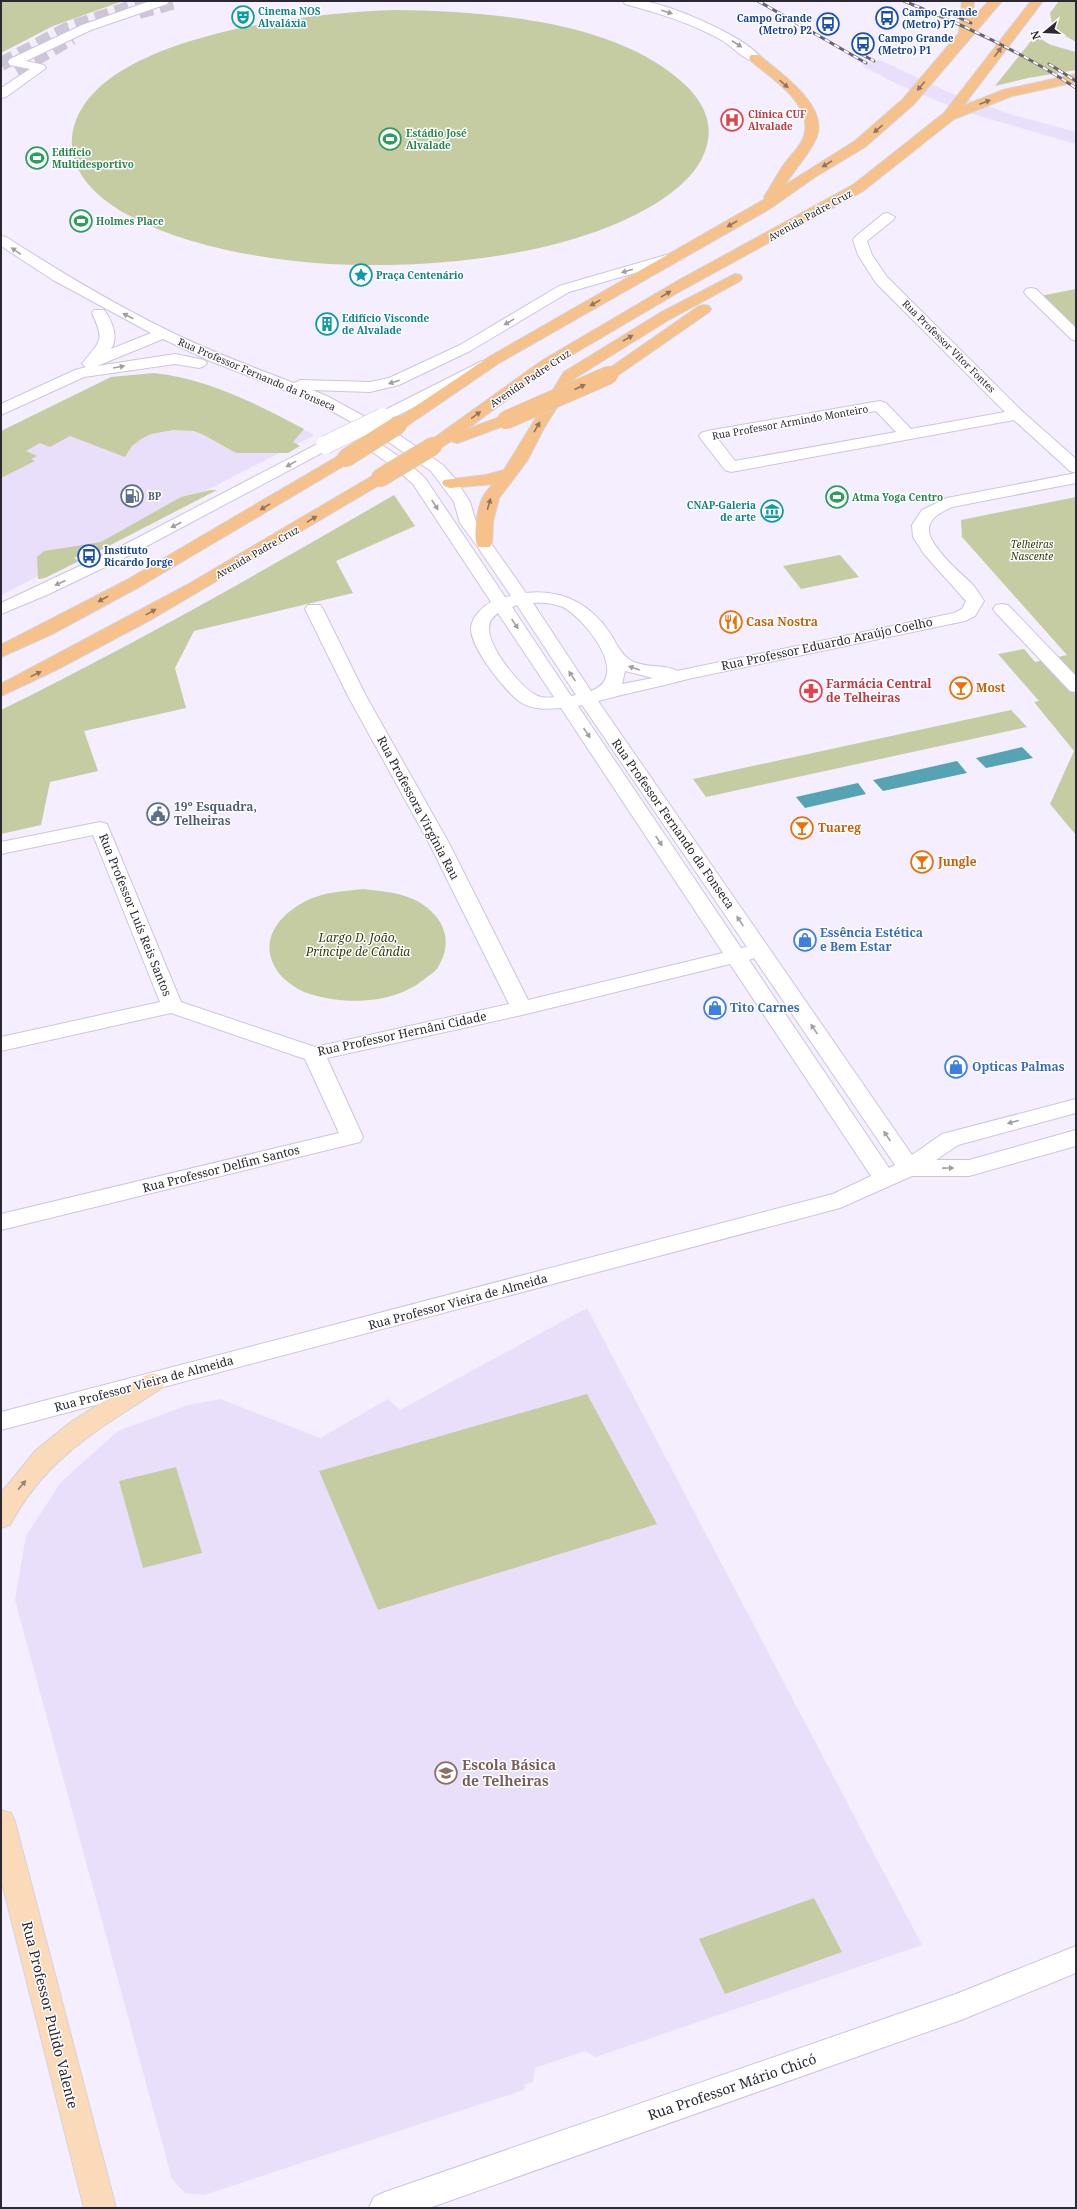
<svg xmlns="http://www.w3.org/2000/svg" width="1077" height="2209" font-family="'Noto Serif',serif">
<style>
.built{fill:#eadffb}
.green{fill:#c5cca2}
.water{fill:#55a3b3}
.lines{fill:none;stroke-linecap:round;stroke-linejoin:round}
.minor-tunnel{stroke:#ccc6d6;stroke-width:14;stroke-dasharray:14 7;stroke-linecap:butt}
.minor-casing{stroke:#cec4df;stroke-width:2}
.major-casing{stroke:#d5d4d6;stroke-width:2}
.highway-casing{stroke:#d5d4d6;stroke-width:2}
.minor{fill:#fff;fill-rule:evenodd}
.major{fill:#fadab9;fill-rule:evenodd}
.highway{fill:#f6c18b;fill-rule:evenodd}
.rail-casing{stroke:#676370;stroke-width:3}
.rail{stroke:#fff;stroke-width:2;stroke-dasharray:5.5;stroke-linecap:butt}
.minor-bridge-casing{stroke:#cec4df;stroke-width:19;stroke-linecap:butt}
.highway-bridge-casing{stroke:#d5d4d6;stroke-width:19;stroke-linecap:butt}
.minor-bridge{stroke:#fff;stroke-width:18}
.highway-bridge{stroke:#f6c18b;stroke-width:18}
.oneway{fill:#a09ea3}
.oneway2{fill:#91745f}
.oneway3{fill:#938176}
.labels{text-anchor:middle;stroke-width:3;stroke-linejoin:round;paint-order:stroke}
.far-culture-label{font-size:10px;font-weight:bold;fill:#0d838f;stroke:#fff;text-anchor:start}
.far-transit-label{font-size:10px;font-weight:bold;fill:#164399;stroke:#fff;text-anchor:start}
.far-health-label{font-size:10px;font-weight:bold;fill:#be3a42;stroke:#fff;text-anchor:start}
.far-leisure-label{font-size:10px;font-weight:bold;fill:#27864d;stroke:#fff;text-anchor:start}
.far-street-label{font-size:10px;fill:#2c2833;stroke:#fff}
.far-service-label{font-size:10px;font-weight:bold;fill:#4e5e75;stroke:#fff;text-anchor:start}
.far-park-label{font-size:10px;font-style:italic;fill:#363b0d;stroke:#fff}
.food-label{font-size:12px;font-weight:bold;fill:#c56008;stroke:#fff;text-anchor:start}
.street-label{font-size:12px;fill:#2c2833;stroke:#fff}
.health-label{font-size:12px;font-weight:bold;fill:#be3a42;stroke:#fff;text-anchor:start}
.service-label{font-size:12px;font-weight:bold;fill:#4e5e75;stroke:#fff;text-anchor:start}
.shop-label{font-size:12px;font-weight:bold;fill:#366cbe;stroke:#fff;text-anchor:start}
.park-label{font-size:12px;font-style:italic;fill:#363b0d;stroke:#fff}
.near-education-label{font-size:14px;font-weight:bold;fill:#785e54;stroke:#fff;text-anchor:start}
.near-street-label{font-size:14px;fill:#2c2833;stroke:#fff}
</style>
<rect width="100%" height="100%" fill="#f4eeff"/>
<g class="built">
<polygon points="880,60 948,92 1010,114 1076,132 1076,144 962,111 897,84 861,65"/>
<polygon points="215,388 315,435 1,595 1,432"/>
<polygon points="587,1308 922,1945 596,2057 585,2051 535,2068 533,2082 525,2084 524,2090 204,2195 185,2193 172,2179 15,1600 26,1536 61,1482 118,1431 188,1405 220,1399 320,1438 388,1399 400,1410"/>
</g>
<g class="green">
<polygon points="1,1 123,1 53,26 1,53"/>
<polygon points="1059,1 1076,1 1076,42 1053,29 1050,13"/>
<path d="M 395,10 C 483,11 614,20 682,82 C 699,97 712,117 708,140 C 704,163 689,179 671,193 C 584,258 421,271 315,263 C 252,257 186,246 130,216 C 101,201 69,174 72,138 C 82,35 316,12 395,10 Z"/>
<polygon points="1035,36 1051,45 1076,52 1076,70 1028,78 995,86"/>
<polygon points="1076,289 1076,331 1040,296"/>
<path d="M 154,373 C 206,378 259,405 304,429 L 293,442 L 300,446 L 288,453 L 236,453 L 204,435 L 194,431 L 173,430 L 151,434 L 141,439 L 132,446 L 125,457 L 70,436 L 50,447 L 40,443 L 26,451 L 37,456 L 31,459 L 35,461 L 1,478 L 1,431 L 111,377 Z"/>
<polygon points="211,490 217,490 99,551 92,549 74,558 79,561 45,578 38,579 37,557 44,551 101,542 181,497"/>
<path d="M 394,495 L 415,526 L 336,561 L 353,593 L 194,631 L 175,668 L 186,708 L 84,731 L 98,771 L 50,782 L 41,825 L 1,834 L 1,710 C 135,644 265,570 394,495 Z"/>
<polygon points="1076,497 1076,835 1050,804 1074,751 1034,702 1039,701 998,654 1024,649 1035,662 1067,655 962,537 961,520"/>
<polygon points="840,555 859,577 801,589 783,566"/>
<polygon points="1011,710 1027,727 706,797 693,779"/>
<path d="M 363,889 C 380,891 397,892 413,899 C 441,912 456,939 438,967 C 436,971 431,974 427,977 C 395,1005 343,1006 304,992 C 295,988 284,980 278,972 C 256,940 280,913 310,899 C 326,892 345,891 363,889 Z"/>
<polygon points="587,1394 657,1524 378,1610 319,1471"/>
<polygon points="176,1467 202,1553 143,1568 119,1481"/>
<polygon points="814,1898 842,1952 725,1994 699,1939"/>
</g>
<g class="water">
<polygon points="1022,747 1033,758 986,768 976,758"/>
<polygon points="957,761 967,773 883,791 873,780"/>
<polygon points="858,783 866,794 805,808 796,797"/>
</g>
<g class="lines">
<g class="minor-tunnel">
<polyline points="139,12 179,1"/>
<polyline points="1,64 67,29 149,1"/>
<polyline points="16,70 72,38"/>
</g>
<g class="minor-casing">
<g id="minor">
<polygon points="150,1 169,1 167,4 91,30 26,61 44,65 46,68 6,97 1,98 1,88 30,69 10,65 8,62 10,59 82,25"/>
<path d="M 623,1 C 629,1 636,0 642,1 C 667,3 747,37 761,58 L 759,61 C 747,64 733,47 723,41 C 692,23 658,13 625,4 Z"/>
<path d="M 888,213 L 895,217 L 893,220 L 867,241 L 872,255 L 887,277 L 1023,412 L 1076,459 L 1076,473 L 1070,471 L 1014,420 L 731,472 L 725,470 L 701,439 L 699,436 L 701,433 L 707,431 L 880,401 L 886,403 L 911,429 L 1005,412 L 876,283 L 858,255 L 853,240 L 855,237 L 883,214 ZM 876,411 L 896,432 L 735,461 L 718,439 Z"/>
<path d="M 1,236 L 6,237 C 59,271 112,303 169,331 C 209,351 252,367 294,383 L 301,380 L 370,382 L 389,378 L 460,345 L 559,286 L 673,253 L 683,253 L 685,256 L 683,259 L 569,292 L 470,351 L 399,385 L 370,392 L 312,390 L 327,396 L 402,437 L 443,465 L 456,480 L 470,502 L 476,522 L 526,593 C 562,589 590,604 610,633 C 616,643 620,653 630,660 C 645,669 668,664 677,671 L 954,613 L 962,609 L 966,601 L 924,554 L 913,537 L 912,525 L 922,510 L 947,498 L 1076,473 L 1076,483 L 952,507 C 944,511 934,515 930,524 C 922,541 960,572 971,583 C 976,588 980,595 984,601 L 975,616 L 965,621 L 688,679 C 658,687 628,693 598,701 L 912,1155 L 942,1134 L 1076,1099 L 1076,1113 L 958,1145 L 936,1160 L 969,1160 L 1076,1130 L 1076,1146 L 969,1176 L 912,1176 L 840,1208 L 1,1430 L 1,1412 L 833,1194 L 871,1176 L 730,964 L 522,1015 L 327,1058 L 363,1137 L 360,1142 L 1,1230 L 1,1214 L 339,1133 L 305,1059 L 171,1013 L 1,1051 L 1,1037 L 160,1002 L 93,835 L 1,854 L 1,842 L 100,822 L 107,824 L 181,1002 L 315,1047 L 509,1004 L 430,845 L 348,696 L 305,609 L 308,605 L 320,605 L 323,609 L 366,696 L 450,845 L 528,1000 L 723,953 L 561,708 C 548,709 533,710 522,703 C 506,693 470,647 471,628 C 472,617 482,607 491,602 L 413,484 L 395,468 L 344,432 L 346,429 L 358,429 L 407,462 L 425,478 L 505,597 L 511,596 L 477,546 L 460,523 L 454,502 L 431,471 L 390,443 L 315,402 L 210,361 L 163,339 L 97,366 L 175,354 L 204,360 L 207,363 L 204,366 L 199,368 L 175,364 L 84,377 L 1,415 L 1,404 L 75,370 L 86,367 L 82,364 C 99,341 106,343 92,313 L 94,310 L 104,310 C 112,321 119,337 111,349 L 151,333 L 53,280 L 1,246 ZM 533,603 C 543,602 553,603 563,607 C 585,619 632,676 591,691 ZM 517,605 L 576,695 L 571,696 L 512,607 ZM 498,613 L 554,697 C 548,698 541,698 536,695 C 520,687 488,647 489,628 C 489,621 493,617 498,613 ZM 625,671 L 653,678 L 622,684 ZM 582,705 L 589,715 L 747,947 L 741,948 L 578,706 ZM 754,958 L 895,1165 L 889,1168 L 749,960 Z"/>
<polygon points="1031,288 1036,289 1076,328 1076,341 1071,339 1026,295 1024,292 1026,289"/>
<polygon points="482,361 487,363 490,366 487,369 389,420 377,420 375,417 377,414"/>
<polygon points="325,440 331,442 333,445 331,448 130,555 49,594 1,614 1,603 118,548"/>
<polygon points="1002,604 1008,605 1076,676 1076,692 1070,691 996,613 993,609 996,605"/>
<polygon points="1076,1946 1076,1973 961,2020 429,2208 369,2208 374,2197 385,2192 956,1994"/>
</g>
</g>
<g class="major-casing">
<g id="major">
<path d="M 153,1373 L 162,1376 L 165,1382 L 162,1388 C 99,1429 46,1457 10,1525 L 1,1528 L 1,1493 L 36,1450 L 72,1421 L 144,1376 Z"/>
<polygon points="1,1810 11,1813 15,1822 116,2208 84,2208 1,1879"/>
</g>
</g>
<g class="highway-casing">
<g id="highway">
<path d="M 962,1 L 974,1 L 972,19 L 989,1 L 1002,1 L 913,105 L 865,147 L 815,177 L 771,208 L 499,363 L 404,428 L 392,428 L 390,425 L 392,422 L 489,357 L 765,199 L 764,197 C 771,186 777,174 785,163 C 791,155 801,146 804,136 C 814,104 771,78 751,61 L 749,58 L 751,55 L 759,55 C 780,73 828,105 817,136 C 812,151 793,171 785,185 L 855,141 L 903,99 L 959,33 Z"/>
<polygon points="1031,1 1043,1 963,106 1003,90 1076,74 1076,82 1012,96 954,119 863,191 684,289 553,366 467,429 506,415 512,417 514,420 512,423 463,441 457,443 451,441 439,449 427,449 425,446 427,443 543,360 674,283 853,185 944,113"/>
<path d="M 735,274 L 740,275 L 742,278 L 740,281 L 670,319 L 575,378 L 544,428 L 527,461 L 499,498 L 493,522 L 492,543 L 490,547 L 478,547 C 472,538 478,506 483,497 C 485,492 490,488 493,484 L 450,488 L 444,486 L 442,483 L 444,480 L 486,475 L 504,470 L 564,372 L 660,313 Z"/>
<polygon points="704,305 709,306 711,309 709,312 614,378 604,378 601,375 604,372 699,306"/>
<polygon points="346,453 352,455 354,458 352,461 139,587 52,634 1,657 1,645 127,580 340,455"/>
<polygon points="380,473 386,475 388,478 386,481 152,619 56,670 1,696 1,684 187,585 374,475"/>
</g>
</g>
<use href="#minor" class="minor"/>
<use href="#major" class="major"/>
<use href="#highway" class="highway"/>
<g class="rail-casing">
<g id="rail">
<polyline points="758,1 866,63"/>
<path d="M 904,1 C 964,25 1022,52 1076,88"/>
<polyline points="944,11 971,23"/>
<polyline points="861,54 874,61"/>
<polyline points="1049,64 1076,81"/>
</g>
</g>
<use href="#rail" class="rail"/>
<g class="minor-bridge-casing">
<polyline id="minor-bridge" points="325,445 383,417"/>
</g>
<g class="highway-bridge-casing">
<g id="highway-bridge">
<polyline points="506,420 609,375"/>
<polyline points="346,458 398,425"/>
<polyline points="380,478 433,446"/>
</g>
</g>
<use href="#minor-bridge" class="minor-bridge"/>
<use href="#highway-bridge" class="highway-bridge"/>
</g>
<defs><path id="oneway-solid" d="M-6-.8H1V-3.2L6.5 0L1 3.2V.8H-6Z"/></defs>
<g class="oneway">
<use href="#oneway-solid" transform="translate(667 12) rotate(18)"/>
<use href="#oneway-solid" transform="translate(737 44) rotate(33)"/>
<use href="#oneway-solid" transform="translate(16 251) rotate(-146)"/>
<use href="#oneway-solid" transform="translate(627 271) rotate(164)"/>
<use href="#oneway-solid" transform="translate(128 316) rotate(-153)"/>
<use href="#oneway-solid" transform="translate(509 322) rotate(149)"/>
<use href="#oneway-solid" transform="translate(119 367) rotate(-10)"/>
<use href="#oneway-solid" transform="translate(394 382) rotate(163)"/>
<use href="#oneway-solid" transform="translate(291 464) rotate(151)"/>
<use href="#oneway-solid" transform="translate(435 505) rotate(57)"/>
<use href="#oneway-solid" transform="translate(176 525) rotate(153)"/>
<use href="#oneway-solid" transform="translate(60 583) rotate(155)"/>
<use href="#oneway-solid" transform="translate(515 624) rotate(56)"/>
<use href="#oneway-solid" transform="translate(634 668) rotate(-161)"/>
<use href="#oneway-solid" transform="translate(572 676) rotate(-124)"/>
<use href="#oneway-solid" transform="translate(587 733) rotate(56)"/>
<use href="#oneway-solid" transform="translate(659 841) rotate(56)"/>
<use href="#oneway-solid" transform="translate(740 921) rotate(-124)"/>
<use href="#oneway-solid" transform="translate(814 1029) rotate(-124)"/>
<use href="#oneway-solid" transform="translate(1013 1122) rotate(165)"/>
<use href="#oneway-solid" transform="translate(887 1136) rotate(-124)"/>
<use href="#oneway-solid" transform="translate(948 1168) rotate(-1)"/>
</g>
<g class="oneway2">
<use href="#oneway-solid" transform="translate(998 52) rotate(-53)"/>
<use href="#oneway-solid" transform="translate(784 84) rotate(42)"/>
<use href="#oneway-solid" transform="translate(921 86) rotate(130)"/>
<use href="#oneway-solid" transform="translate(985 102) rotate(-21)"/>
<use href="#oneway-solid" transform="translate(878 129) rotate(140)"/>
<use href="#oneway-solid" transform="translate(827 164) rotate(149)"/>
<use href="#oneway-solid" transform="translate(732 224) rotate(150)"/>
<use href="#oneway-solid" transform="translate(666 294) rotate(-31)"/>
<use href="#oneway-solid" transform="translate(595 303) rotate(151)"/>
<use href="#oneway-solid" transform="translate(628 338) rotate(-31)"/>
<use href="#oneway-solid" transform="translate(580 387) rotate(-24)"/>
<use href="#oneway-solid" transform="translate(476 415) rotate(-36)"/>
<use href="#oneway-solid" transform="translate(537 427) rotate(-60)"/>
<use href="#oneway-solid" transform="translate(489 504) rotate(-74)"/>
<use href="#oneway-solid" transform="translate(265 507) rotate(149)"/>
<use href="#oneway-solid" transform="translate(312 519) rotate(-31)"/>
<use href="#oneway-solid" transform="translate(103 599) rotate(151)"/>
<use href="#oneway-solid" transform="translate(151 612) rotate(-29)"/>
<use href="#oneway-solid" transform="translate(36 674) rotate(-26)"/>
</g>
<use class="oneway3" href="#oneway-solid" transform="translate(22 1485) rotate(-50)"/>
<defs>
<g id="theatre-ring" transform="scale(1.15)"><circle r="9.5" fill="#fff" stroke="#0f9aa8" stroke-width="1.5"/><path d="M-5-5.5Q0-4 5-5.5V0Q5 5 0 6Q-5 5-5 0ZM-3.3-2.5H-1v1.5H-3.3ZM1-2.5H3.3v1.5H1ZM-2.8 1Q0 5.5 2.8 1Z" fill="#0f9aa8"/></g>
<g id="bus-ring" transform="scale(1.15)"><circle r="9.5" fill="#fff" stroke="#1a4fb4" stroke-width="1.5"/><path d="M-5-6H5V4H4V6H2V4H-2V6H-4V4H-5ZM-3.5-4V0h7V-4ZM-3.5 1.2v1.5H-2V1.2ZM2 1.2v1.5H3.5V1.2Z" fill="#1a4fb4"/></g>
<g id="hospital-ring" transform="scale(1.15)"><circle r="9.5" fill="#fff" stroke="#e0444e" stroke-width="1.5"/><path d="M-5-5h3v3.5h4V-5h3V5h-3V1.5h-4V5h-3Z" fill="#e0444e"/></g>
<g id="stadium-ring" transform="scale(1.15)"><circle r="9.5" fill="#fff" stroke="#2e9e5b" stroke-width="1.5"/><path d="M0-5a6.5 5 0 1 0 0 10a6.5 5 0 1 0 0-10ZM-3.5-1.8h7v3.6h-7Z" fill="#2e9e5b"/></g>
<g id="sight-ring" transform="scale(1.15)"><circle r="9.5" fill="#fff" stroke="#0f9aa8" stroke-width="1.5"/><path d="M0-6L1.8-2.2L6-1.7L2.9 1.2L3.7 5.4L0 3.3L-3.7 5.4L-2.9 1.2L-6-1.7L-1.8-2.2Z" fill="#0f9aa8"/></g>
<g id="building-ring" transform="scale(1.15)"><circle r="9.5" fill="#fff" stroke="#0f9aa8" stroke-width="1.5"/><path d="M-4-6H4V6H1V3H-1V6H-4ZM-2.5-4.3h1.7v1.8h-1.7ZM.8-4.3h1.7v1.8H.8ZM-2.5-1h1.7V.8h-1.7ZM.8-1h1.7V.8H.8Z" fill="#0f9aa8"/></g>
<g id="fuel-ring" transform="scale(1.15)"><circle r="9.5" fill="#fff" stroke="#5c6f8a" stroke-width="1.5"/><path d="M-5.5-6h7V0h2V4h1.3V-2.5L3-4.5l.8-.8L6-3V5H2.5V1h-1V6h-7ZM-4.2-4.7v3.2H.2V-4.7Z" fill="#5c6f8a"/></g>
<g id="museum-ring" transform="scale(1.15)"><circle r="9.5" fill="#fff" stroke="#0f9aa8" stroke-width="1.5"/><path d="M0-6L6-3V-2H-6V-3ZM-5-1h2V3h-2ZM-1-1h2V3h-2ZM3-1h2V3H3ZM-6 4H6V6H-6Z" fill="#0f9aa8"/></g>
<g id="restaurant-ring" transform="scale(1.15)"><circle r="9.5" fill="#fff" stroke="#e8710a" stroke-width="1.5"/><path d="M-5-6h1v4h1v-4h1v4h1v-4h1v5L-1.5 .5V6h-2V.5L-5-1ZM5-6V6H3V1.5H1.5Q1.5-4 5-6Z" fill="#e8710a"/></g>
<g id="bar-ring" transform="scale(1.15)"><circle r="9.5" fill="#fff" stroke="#e8710a" stroke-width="1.5"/><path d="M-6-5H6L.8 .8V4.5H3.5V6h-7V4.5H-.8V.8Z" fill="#e8710a"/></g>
<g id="pharmacy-ring" transform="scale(1.15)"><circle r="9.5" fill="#fff" stroke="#e0444e" stroke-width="1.5"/><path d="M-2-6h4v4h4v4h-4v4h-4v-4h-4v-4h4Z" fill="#e0444e"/></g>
<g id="civic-ring" transform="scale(1.15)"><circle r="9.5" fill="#fff" stroke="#5c6f8a" stroke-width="1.5"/><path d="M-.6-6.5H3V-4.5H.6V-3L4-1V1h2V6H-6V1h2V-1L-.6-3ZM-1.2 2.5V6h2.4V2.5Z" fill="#5c6f8a"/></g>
<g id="shop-ring" transform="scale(1.15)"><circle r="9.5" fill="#fff" stroke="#3f7fe0" stroke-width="1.5"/><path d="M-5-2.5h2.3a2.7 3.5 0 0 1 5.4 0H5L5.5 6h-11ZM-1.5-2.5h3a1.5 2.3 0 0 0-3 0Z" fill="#3f7fe0"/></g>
<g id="school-ring" transform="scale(1.15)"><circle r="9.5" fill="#fff" stroke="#8d6e63" stroke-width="1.5"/><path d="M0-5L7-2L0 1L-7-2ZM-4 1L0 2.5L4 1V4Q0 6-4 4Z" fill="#8d6e63"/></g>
</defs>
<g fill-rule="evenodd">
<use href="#theatre-ring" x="243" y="17"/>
<use href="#bus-ring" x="887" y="18"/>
<use href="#bus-ring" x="828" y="24"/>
<use href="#bus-ring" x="863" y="44"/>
<use href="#hospital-ring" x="732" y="120"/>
<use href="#stadium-ring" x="390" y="139"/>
<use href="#stadium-ring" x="37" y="158"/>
<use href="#stadium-ring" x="81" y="221"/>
<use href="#sight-ring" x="361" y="275"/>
<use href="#building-ring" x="327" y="324"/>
<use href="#fuel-ring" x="132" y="496"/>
<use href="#stadium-ring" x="837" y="497"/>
<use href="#museum-ring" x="772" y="511"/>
<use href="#bus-ring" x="89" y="556"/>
<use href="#restaurant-ring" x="731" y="622"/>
<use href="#bar-ring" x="961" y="688"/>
<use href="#pharmacy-ring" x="811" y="691"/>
<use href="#civic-ring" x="158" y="814"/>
<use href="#bar-ring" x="802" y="828"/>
<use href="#bar-ring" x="922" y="862"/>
<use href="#shop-ring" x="805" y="940"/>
<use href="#shop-ring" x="715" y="1008"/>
<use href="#shop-ring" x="956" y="1067"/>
<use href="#school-ring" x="446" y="1773"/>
</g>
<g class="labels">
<g class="far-culture-label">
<text x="258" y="15">Cinema NOS<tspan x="258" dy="12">Alvaláxia</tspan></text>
<text x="376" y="279">Praça Centenário</text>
<text x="342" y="322">Edifício Visconde<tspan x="342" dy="12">de Alvalade</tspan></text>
<text x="756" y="509" text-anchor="end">CNAP-Galeria<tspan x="756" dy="12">de arte</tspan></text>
</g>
<g class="far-transit-label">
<text x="902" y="16">Campo Grande<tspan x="902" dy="12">(Metro) P7</tspan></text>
<text x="812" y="22" text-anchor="end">Campo Grande<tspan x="812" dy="12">(Metro) P2</tspan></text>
<text x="878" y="42">Campo Grande<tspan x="878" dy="12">(Metro) P1</tspan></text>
<text x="104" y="554">Instituto<tspan x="104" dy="12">Ricardo Jorge</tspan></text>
</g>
<g class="far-health-label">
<text x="748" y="118">Clínica CUF<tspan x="748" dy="12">Alvalade</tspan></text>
</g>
<g class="far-leisure-label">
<text x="406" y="137">Estádio José<tspan x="406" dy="12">Alvalade</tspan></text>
<text x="52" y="156">Edifício<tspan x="52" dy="12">Multidesportivo</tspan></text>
<text x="96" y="225">Holmes Place</text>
<text x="852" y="501">Atma Yoga Centro</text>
</g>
<g class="far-street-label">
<text transform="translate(810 215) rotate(-29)" y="4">Avenida Padre Cruz</text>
<text transform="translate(949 346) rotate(45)" y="4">Rua Professor Vítor Fontes</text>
<text transform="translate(257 374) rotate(23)" y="4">Rua Professor Fernando da Fonseca</text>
<text transform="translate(530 378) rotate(-34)" y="4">Avenida Padre Cruz</text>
<text transform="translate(790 422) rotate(-10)" y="4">Rua Professor Armindo Monteiro</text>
<text transform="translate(257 552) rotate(-30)" y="4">Avenida Padre Cruz</text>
</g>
<g class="far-service-label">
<text x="148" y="500">BP</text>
</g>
<g class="far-park-label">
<text x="1032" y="548">Telheiras<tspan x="1032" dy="12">Nascente</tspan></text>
</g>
<g class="food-label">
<text x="746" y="626">Casa Nostra</text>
<text x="976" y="692">Most</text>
<text x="818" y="832">Tuareg</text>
<text x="938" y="866">Jungle</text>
</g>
<g class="street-label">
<text transform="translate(827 644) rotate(-12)" y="4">Rua Professor Eduardo Araújo Coelho</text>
<text transform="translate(418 808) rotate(62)" y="4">Rua Professora Virgínia Rau</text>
<text transform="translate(673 824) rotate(55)" y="4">Rua Professor Fernando da Fonseca</text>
<text transform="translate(135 915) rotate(68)" y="4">Rua Professor Luís Reis Santos</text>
<text transform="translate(402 1034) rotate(-12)" y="4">Rua Professor Hernâni Cidade</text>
<text transform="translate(221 1169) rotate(-14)" y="4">Rua Professor Delfim Santos</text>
<text transform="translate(458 1302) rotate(-15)" y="4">Rua Professor Vieira de Almeida</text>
<text transform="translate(144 1384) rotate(-15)" y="4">Rua Professor Vieira de Almeida</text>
</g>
<g class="health-label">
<text x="826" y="688">Farmácia Central<tspan x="826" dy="14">de Telheiras</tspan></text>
</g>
<g class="service-label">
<text x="174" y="811">19º Esquadra,<tspan x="174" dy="14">Telheiras</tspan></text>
</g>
<g class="shop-label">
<text x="820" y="937">Essência Estética<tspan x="820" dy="14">e Bem Estar</tspan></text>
<text x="730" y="1012">Tito Carnes</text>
<text x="972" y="1071">Opticas Palmas</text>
</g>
<g class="park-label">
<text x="358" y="942">Largo D. João,<tspan x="358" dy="14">Príncipe de Cândia</tspan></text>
</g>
<g class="near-education-label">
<text x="462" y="1770">Escola Básica<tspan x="462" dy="16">de Telheiras</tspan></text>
</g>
<g class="near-street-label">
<text transform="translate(50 2015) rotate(76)" y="5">Rua Professor Pulido Valente</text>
<text transform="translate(732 2087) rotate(-19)" y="5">Rua Professor Mário Chicó</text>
</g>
</g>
<rect width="1077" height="2209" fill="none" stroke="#2c2833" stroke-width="4"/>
<g transform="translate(1045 32) rotate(252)" stroke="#ffffff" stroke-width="3" paint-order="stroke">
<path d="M0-3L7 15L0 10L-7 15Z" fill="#2c2833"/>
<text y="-6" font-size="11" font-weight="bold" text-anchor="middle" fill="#2c2833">N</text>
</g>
</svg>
